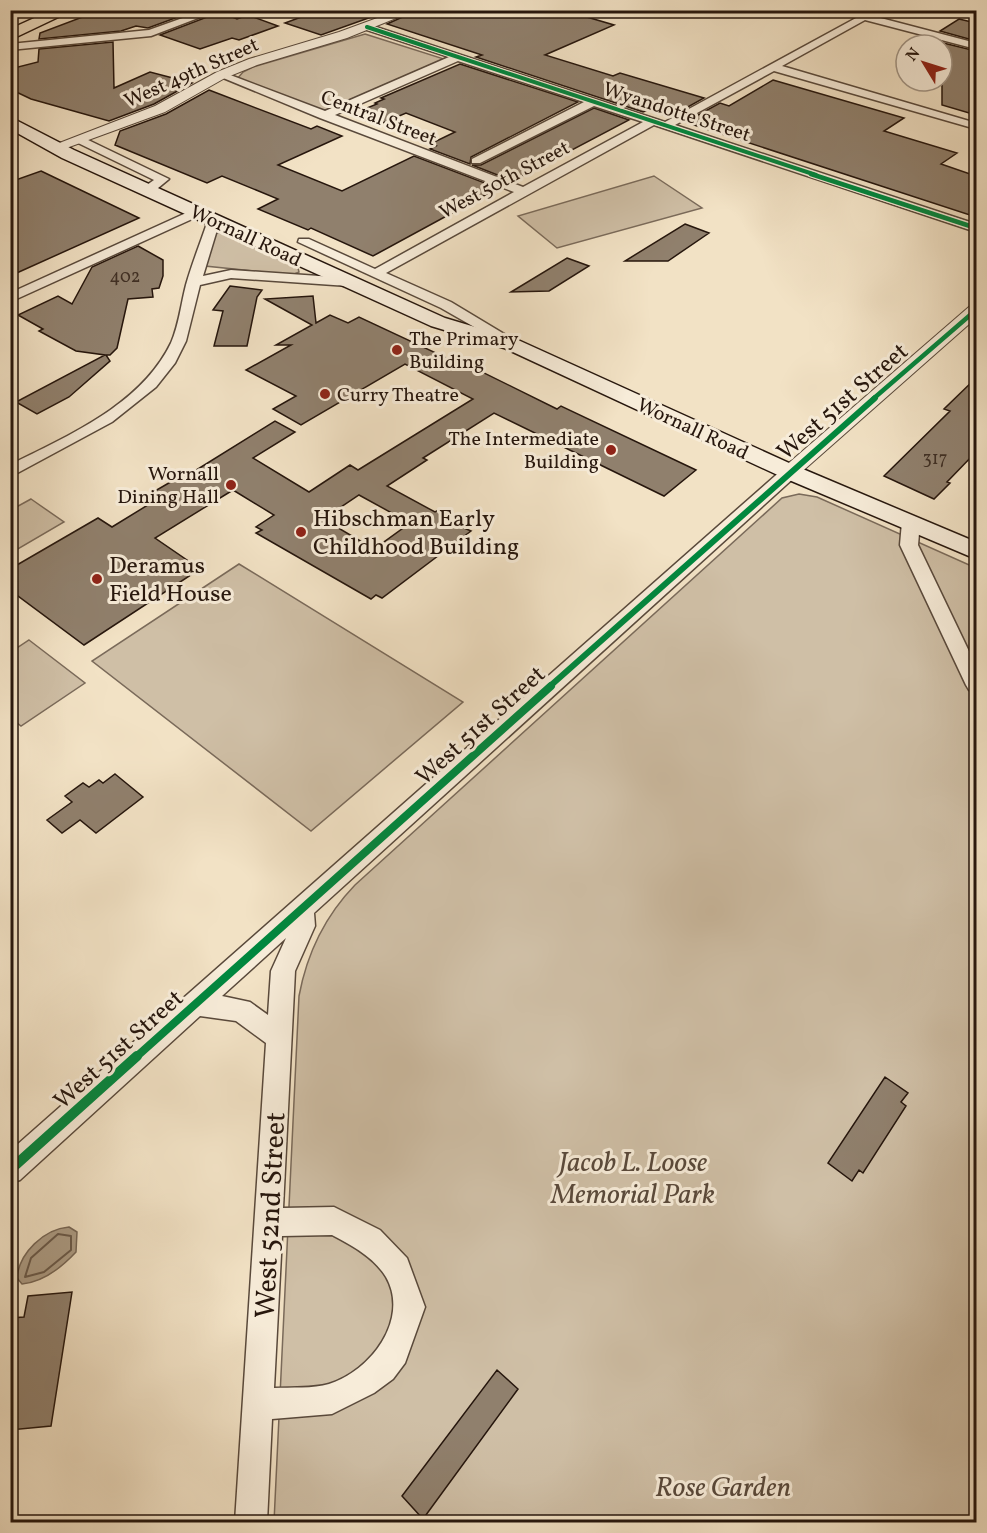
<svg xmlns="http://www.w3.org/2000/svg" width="987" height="1533" viewBox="0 0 987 1533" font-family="Vollkorn,serif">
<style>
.green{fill:#cfbfa6;stroke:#7a6a5a;stroke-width:1.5}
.water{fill:#ad9d86;stroke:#776756;stroke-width:1.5}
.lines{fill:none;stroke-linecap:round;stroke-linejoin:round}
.shore{stroke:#6a5a4a;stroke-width:2}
.building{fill:#90806d;stroke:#26160d;stroke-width:1.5;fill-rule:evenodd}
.minor-casing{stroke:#59493b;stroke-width:3}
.tertiary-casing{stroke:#59493b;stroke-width:2}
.secondary-casing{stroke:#26160d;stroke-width:3}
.trunk-casing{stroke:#26160d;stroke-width:3}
.minor{fill:#f7ecd9;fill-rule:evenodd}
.tertiary{fill:#f7ecd9;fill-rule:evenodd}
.secondary{fill:#f7ecd9;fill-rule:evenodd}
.trunk{fill:#f2e2c5;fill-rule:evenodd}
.cycleway-far4-casing{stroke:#f7ecd9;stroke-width:6}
.cycleway-far3-casing{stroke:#f7ecd9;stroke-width:7}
.cycleway-far2-casing{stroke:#f7ecd9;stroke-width:9}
.cycleway-far1-casing{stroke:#f7ecd9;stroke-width:12}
.cycleway-casing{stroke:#f7ecd9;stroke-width:14}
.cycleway-far4{stroke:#00873e;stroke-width:4}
.cycleway-far3{stroke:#00873e;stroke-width:4.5}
.cycleway-far2{stroke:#00873e;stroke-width:6}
.cycleway-far1{stroke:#00873e;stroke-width:8}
.cycleway{stroke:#00873e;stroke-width:10}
.poi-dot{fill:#8f2418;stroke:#f7ecd9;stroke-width:2}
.labels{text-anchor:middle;stroke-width:6;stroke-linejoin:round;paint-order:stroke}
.far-number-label{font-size:18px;fill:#403025}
.far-street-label{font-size:20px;fill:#26160d;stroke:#f7ecd9}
.far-poi-label{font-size:20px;fill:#26160d;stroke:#f7ecd9;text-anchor:start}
.street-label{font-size:24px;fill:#26160d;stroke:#f7ecd9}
.poi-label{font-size:24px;fill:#26160d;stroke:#f7ecd9;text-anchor:start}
.near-park-label{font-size:28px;font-style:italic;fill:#59493b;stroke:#f7ecd9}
.near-street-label{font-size:28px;fill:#26160d;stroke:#f7ecd9}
</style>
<rect width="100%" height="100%" fill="#f2e2c5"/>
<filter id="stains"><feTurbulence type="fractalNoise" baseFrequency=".00333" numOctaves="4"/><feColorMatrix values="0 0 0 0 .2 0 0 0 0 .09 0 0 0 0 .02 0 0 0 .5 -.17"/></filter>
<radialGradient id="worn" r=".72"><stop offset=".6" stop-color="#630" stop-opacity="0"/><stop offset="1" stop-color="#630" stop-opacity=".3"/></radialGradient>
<path class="green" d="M365,34L444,59L325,111L237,79L243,72L253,67Z
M654,176L702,208L557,248L518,216Z
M217,233H223L298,268L299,272L292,275L205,266L213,236Z
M799,494L817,497L976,568V1522H274L299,996C307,953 325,916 355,885L782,498Z
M31,499L64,522L11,553V510Z
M239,564L463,702L311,831L92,661Z
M29,640L85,683L21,726L11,718V652Z"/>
<path class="water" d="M69,1227L77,1232L76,1252C62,1267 44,1282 22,1284L17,1278C19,1253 44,1229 69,1227Z"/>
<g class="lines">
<path class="shore" d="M58,1234L71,1236V1250L44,1272L25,1277L31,1258Z"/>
</g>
<path class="building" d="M101,10H197L148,28L136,26L121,31L39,39L40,33Z
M320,10H391L321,35L285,23Z
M418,10H563L614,25L545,55L613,76L620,73L704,98L670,117L648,110L643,112L476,57L482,55L387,24Z
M220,12L237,19L248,15L278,26L239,40L232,38L200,49L160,35Z
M959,19L976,23V41L940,31Z
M927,39L976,51V115L942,105V45H917Z
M113,42L114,88L150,72L192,83L154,104L109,121L31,99L10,89V69L38,62L39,49Z
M460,64L578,102L471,157L470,164L430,149L436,146L430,144L455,132L406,113L378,125L350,115L377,104L375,103L384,99L381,98Z
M773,80L904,118L884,131L957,153L941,164L976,176V217L685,122L720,103L729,106Z
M209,90L311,129L317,126L342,136L278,165L342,191L414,156L498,188L373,256L311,228L308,230L258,209L278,199L222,176L207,183L115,145L120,131L166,114Z
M594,108L629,120L513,181L472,165H481Z
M41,171L139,218L10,276V182Z
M685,224L709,233L668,261H625Z
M138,246L163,260V276L159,288L152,289L153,297L128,299L117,348L110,355H106L110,361L69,397L37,414L16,402L105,355L76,351L39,331L43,329L18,315L58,296L72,304L92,267Z
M567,258L589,266L549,291L511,292Z
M230,286L262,290L257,297L247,346H214L223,311L213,310Z
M313,296L316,323L330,315L348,323L359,317L457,363L460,361L557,409L561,406L696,470L664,496L494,413L423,458L427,460L387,486L435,512L440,509L468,524L464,528L471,531L382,598L376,595L371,599L256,533L262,530L256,527L274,515L233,490L155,538L200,569L84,645L10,590V569L98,518L112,527L156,500L148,495L174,480L177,482L275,421L295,432L253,458L309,492L350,465L358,470L473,399L405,364L301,425L273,409L296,396L246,370L291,345H276L312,325L265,299ZM359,495L410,523L374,549L323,519Z
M976,378V452L947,482L950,483L934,499L884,476L950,411L944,409Z
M115,774L143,797L96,833L80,820L62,833L47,820L72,802L65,796L83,783L89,787L99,780L103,783Z
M885,1077L908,1093L901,1102L906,1106L863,1173L859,1170L852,1181L828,1163Z
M72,1292L51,1426L10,1430V1318L24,1317L28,1296Z
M497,1370L518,1389L423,1519L402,1496Z"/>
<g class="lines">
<g class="minor-casing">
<path id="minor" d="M205,10H219L151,36L10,50V44L149,30Z
M833,10L863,14L869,10H881L873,16L976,43V49L865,20L782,66L976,123V129L774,71L675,125L976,224V232L654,125L386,273L451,302L516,341L518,344L511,348L441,308L298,242L299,239H309L375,269L514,192L320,118L216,75L225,73L325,111L449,57L364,29L362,27L367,24L665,122L856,18ZM458,61L584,102L472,159V163H480L594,106L643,122L523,187L335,115Z
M76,138H84L169,179L152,193H144V187L154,180L76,142Z
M197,208L203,212L201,215L10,302V293Z
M214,216L220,220L203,276L231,270L348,278L355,282L348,286L231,278L200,285L186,341L175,363L156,387L112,422L10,477V465C69,435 141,405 171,343C179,325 181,304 186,285C192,263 201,242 208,220Z
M790,467L798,472L796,476L314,913L315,926L295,971L283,1208L334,1207L380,1230L407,1258L425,1307L405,1363L393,1379L374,1393L332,1414L272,1419L267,1522H235L266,1043L236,1021L200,1016L20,1180L10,1183V1151L784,468ZM286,938L271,971L268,1015L250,1002L222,996ZM332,1235C351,1245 374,1257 386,1277C410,1319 371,1371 329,1384C313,1389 291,1387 274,1388L282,1236Z
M911,516L920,522L918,545L976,666V692L969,690L966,685L900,545L902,522Z"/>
</g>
<g class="tertiary-casing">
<path id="tertiary" d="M399,10H416L347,38L257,65L225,78L165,112L61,150L56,151L49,147L155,106L217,72L249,59L339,32Z
M976,305V318L797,476H783L780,472L783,468L970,306Z"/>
</g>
<g class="secondary-casing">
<path id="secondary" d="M10,117L74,150L445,318L518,340L798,467L976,542V559L782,477L504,348L431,326L62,158L10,129Z"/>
</g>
<g class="trunk-casing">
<path id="trunk" d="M52,10H73L10,40V29Z"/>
</g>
<use href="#minor" class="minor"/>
<use href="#tertiary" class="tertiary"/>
<use href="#secondary" class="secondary"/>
<use href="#trunk" class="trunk"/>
<g class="cycleway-far4-casing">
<path id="cycleway-far4" d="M367,27L816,175"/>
</g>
<g class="cycleway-far3-casing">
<path id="cycleway-far3" d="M811,174L976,228
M873,399L976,310"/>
</g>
<g class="cycleway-far2-casing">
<path id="cycleway-far2" d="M549,687L875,398"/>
</g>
<g class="cycleway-far1-casing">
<path id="cycleway-far1" d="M135,1058L551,686"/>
</g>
<g class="cycleway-casing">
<path id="cycleway" d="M10,1170L137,1056"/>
</g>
<use href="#cycleway-far4" class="cycleway-far4"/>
<use href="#cycleway-far3" class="cycleway-far3"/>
<use href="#cycleway-far2" class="cycleway-far2"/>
<use href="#cycleway-far1" class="cycleway-far1"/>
<use href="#cycleway" class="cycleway"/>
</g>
<g class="poi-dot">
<circle cx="397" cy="350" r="6"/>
<circle cx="325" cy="394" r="6"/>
<circle cx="611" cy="450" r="6"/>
<circle cx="231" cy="485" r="6"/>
<circle cx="301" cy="532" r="6"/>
<circle cx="97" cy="579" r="6"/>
</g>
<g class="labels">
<g class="far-number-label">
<text x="125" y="282">402</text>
<text x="935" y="464">317</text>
</g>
<g class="far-street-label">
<text transform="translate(191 72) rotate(-24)" y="7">West 49th Street</text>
<text transform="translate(677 111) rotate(18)" y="7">Wyandotte Street</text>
<text transform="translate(379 117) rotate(21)" y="7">Central Street</text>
<text transform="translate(504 179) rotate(-28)" y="7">West 50th Street</text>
<text transform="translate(246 235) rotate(25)" y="7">Wornall Road</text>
<text transform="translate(693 428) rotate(25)" y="7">Wornall Road</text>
</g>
<g class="far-poi-label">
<text x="409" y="345">The Primary<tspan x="409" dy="23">Building</tspan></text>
<text x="337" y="401">Curry Theatre</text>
<text x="599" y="445" text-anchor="end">The Intermediate<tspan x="599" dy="23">Building</tspan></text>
<text x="219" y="480" text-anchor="end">Wornall<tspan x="219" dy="23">Dining Hall</tspan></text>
</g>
<g class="street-label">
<text transform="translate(842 401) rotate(-41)" y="8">West 51st Street</text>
<text transform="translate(480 725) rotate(-42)" y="8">West 51st Street</text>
<text transform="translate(118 1049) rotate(-42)" y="8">West 51st Street</text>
</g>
<g class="poi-label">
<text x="313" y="526">Hibschman Early<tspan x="313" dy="28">Childhood Building</tspan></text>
<text x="109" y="573">Deramus<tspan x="109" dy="28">Field House</tspan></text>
</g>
<g class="near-park-label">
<text x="633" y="1171">Jacob L. Loose<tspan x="633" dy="32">Memorial Park</tspan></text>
<text x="723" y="1496">Rose Garden</text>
</g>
<g class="near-street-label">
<text transform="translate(269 1215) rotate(-87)" y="10">West 52nd Street</text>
</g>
</g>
<rect width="987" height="1533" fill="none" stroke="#f2e2c5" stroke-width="36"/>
<rect x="12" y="12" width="963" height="1509" fill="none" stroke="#26160d" stroke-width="3"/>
<rect x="18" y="18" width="951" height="1497" fill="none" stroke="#26160d" stroke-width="1.5"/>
<g transform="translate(924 63) rotate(308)"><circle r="28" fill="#f7ecd9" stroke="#a39687" stroke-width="1.5"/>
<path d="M0-4.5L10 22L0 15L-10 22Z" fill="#8f2418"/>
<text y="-9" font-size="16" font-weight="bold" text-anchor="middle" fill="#26160d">N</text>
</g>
<rect width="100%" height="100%" filter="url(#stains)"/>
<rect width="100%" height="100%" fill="url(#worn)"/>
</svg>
